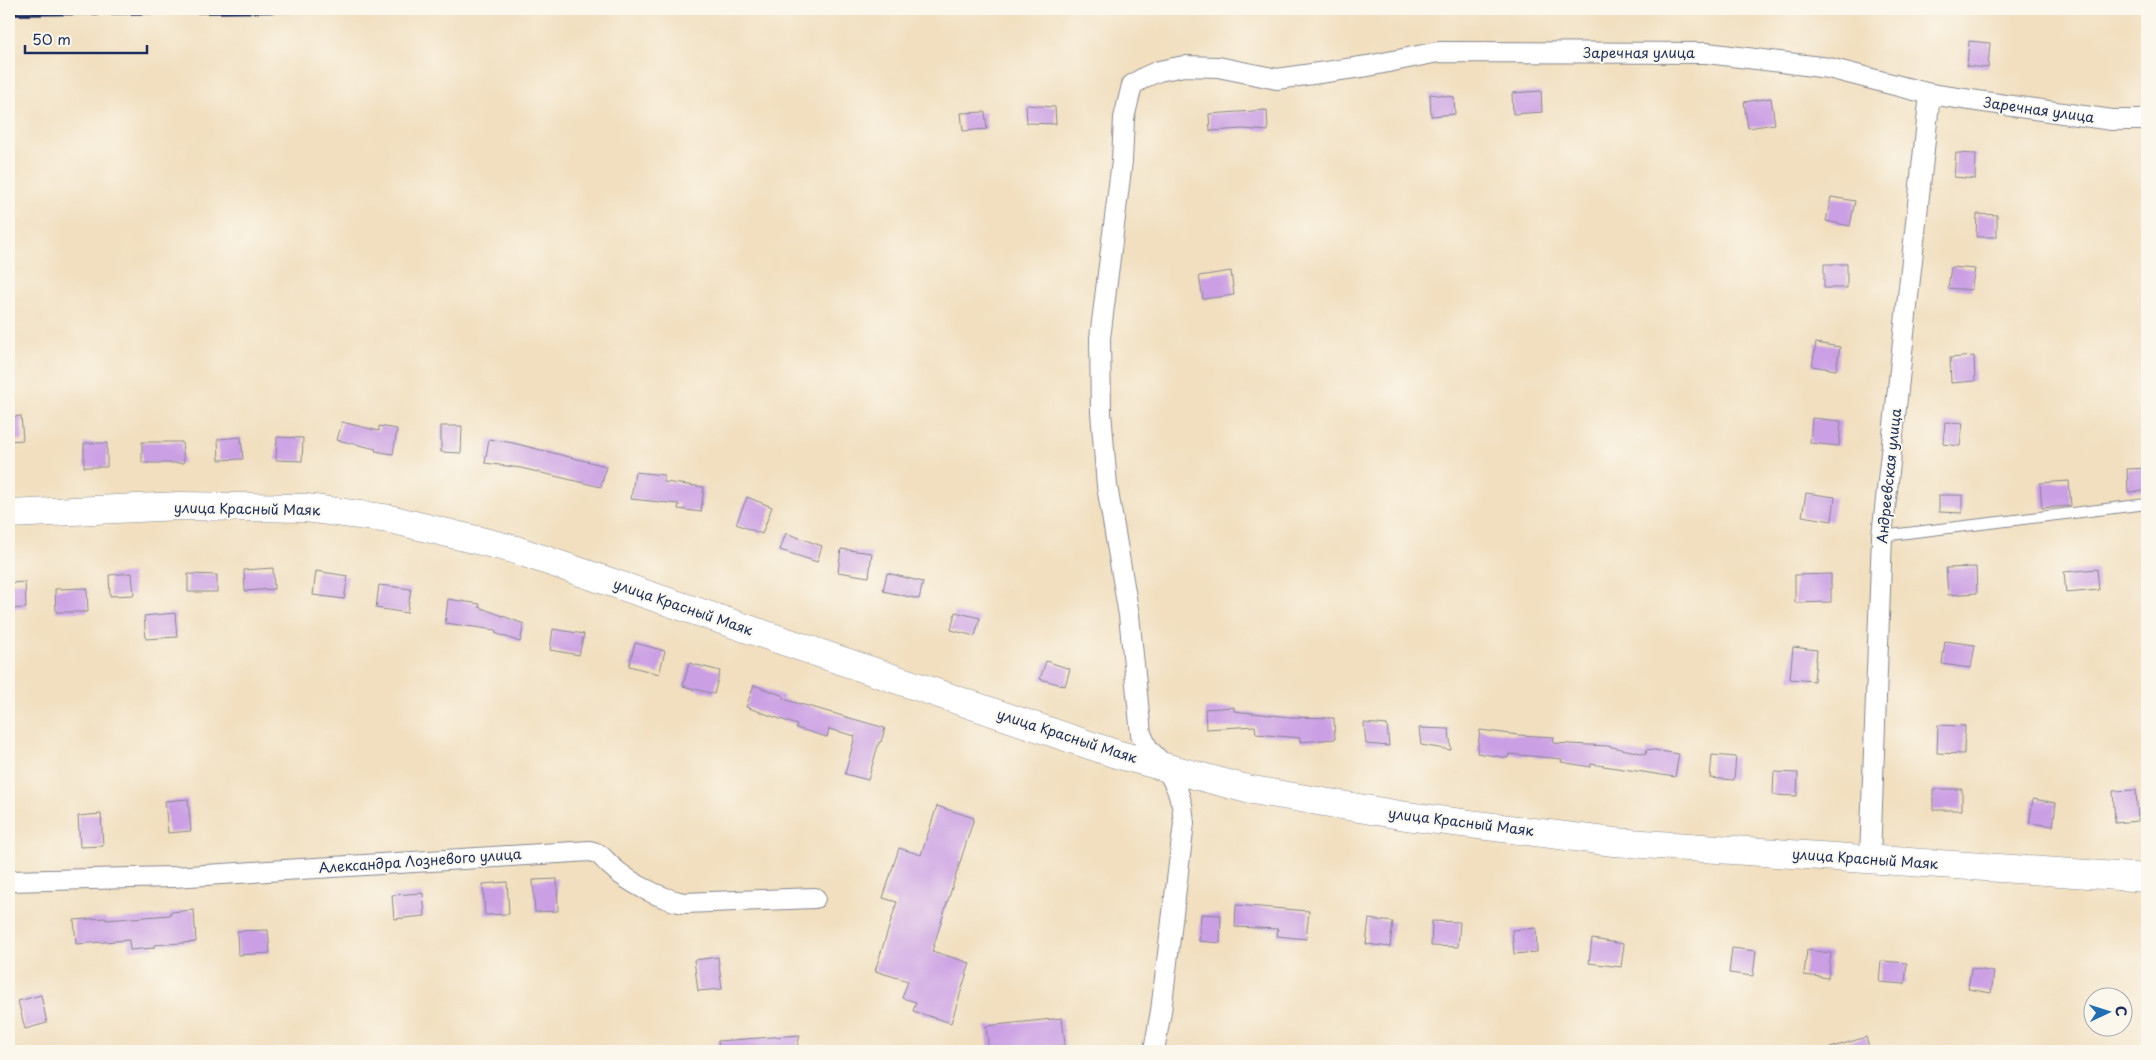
<svg xmlns="http://www.w3.org/2000/svg" width="2156" height="1060" viewBox="0 0 2156 1060" font-family="'Playpen Sans',sans-serif">
<style>
.building{fill:#ca9fe4}
.lines{fill:none;stroke-linecap:round;stroke-linejoin:round}
.lane-casing{stroke:#86878e;stroke-width:12}
.street-casing{stroke:#86878e;stroke-width:22}
.secondary-casing{stroke:#86878e;stroke-width:29}
.lane{stroke:#fff;stroke-width:10}
.street{stroke:#fff;stroke-width:20}
.secondary{stroke:#fff;stroke-width:28}
.rail{stroke:#1b2f5e;stroke-width:4}
.labels{text-anchor:middle;stroke-width:4;stroke-linejoin:round;paint-order:stroke}
.street-label{font-size:14px;fill:#1b2f5e;stroke:#fbf7ec}
</style>
<rect width="100%" height="100%" fill="#fbf7ec"/>
<filter id="ink" filterUnits="userSpaceOnUse"><feTurbulence type="fractalNoise" baseFrequency=".02" numOctaves="2"/><feDisplacementMap in="SourceGraphic" scale="10" xChannelSelector="R" yChannelSelector="G"/><feConvolveMatrix kernelMatrix="1 2 1 2 8 2 1 2 1" color-interpolation-filters="sRGB"/></filter>
<filter id="wash" filterUnits="userSpaceOnUse"><feTurbulence type="fractalNoise" baseFrequency=".0096" numOctaves="4" result="noise"/><feDisplacementMap in="SourceGraphic" scale="20" xChannelSelector="R" yChannelSelector="G"/><feGaussianBlur stdDeviation="1.12" result="paint"/><feColorMatrix in="noise" values="0 0 0 0 0 0 0 0 0 0 0 0 0 0 0 0 0 1.4 0 .05"/><feComposite in="paint" operator="in"/></filter>
<g filter="url(#wash)">
<rect width="100%" height="100%" fill="#f1dfbf"/>
<g id="blocks">
<path class="building" d="M1969,41L1990,43L1988,68L1967,66Z
M1541,91L1542,112L1513,114L1512,93Z
M1430,94L1454,97L1455,114L1431,116Z
M1771,98L1775,124L1748,128L1744,102Z
M1026,105L1055,107L1056,124L1027,123Z
M1267,110L1268,131L1244,129L1210,131L1209,114Z
M985,112L987,129L963,131L961,113Z
M1956,153L1976,154L1975,179L1954,177Z
M1831,197L1855,201L1850,226L1826,221Z
M1977,214L1997,215V237H1976Z
M1824,264H1847V288H1824Z
M1951,267L1975,269L1971,290L1948,288Z
M1231,271L1234,295L1203,299L1199,276Z
M1816,343L1840,347L1836,370L1812,366Z
M1974,356L1975,381L1951,383L1950,358Z
M21,416L23,440L9,441V417Z
M1812,418L1841,421L1839,446L1810,443Z
M342,422L379,431V426L397,429L393,454L375,451L376,449L337,440Z
M1945,422L1963,423L1960,446L1943,444Z
M441,426H462L461,453L441,452Z
M241,437L243,459L219,460L218,439Z
M277,437L303,438L302,461L276,460Z
M489,439L513,443L606,466L601,487L521,468L485,463Z
M142,442H182L184,463H142Z
M84,443H107V467H84Z
M2147,468V491L2128,492L2127,469Z
M635,472L664,475V482L704,487L701,512L678,509L679,504L631,499Z
M2069,481L2071,506L2042,508L2040,483Z
M1806,493L1835,497L1832,521L1802,516Z
M1939,495H1962V513L1939,512Z
M747,497L772,507L762,534L736,524Z
M786,533L822,546L817,562L780,550Z
M841,549L872,553L869,577L838,572Z
M1976,567L1977,593L1948,595L1946,568Z
M273,568L274,589L245,591L244,570Z
M2097,569L2099,590L2066,593L2064,572Z
M316,571L348,576L344,599L313,595Z
M132,573L134,595L110,596L109,575Z
M887,573L923,582L919,599L883,591Z
M188,574L217,575V592H188Z
M1831,574V602L1795,603V575Z
M25,582L26,608L9,609V583Z
M379,585L411,589L407,613L376,608Z
M87,588L88,612H56L55,589Z
M448,599L480,604L479,607L524,624L520,642L495,633L496,630L445,623Z
M955,612L980,618L975,636L951,630Z
M175,613L177,637L146,639L144,616Z
M553,629L584,634L579,655L550,650Z
M1945,641L1975,645L1971,668L1942,664Z
M635,643L665,651L659,674L629,666Z
M1793,647L1817,650L1814,681L1790,679Z
M1046,661L1070,669L1065,686L1040,679Z
M689,663L720,671L714,694L683,686Z
M754,685L784,696L783,699L885,728L881,742H879L868,780L845,774L855,736L829,729L827,737L796,728L797,725L746,707Z
M1234,707V711L1289,717L1334,718L1335,739L1300,742V738L1256,734L1255,726L1206,729L1205,709Z
M1364,723L1387,725L1389,746L1366,744Z
M1938,725L1965,726L1964,754L1937,753Z
M1419,728L1449,729L1451,750L1421,745Z
M1480,730L1518,735L1554,737L1553,743L1607,746L1646,754L1647,749L1679,754L1675,777L1591,764V767L1561,762L1562,759L1509,754L1508,758L1477,753Z
M1712,755L1736,757L1734,780L1710,778Z
M1774,772L1798,773L1797,796L1773,795Z
M1933,789H1962V810H1933Z
M2136,790L2138,821L2115,823L2113,791Z
M188,799L191,831L168,833L165,801Z
M2033,799L2056,803L2053,826L2029,823Z
M937,806L974,818L932,951L970,963L951,1023L913,1011L916,1002L902,998L908,981L875,971L897,902L883,898L899,848L921,855Z
M101,814L103,846L80,847L78,816Z
M557,879L558,911L535,912L533,880Z
M507,882L509,914L485,915L483,884Z
M423,893L425,916L394,919L392,895Z
M1236,905L1309,911L1306,939L1277,936L1278,929L1235,927Z
M194,910L196,942L154,945V948L130,950L129,940L76,944L74,920L106,918V920L170,915V912Z
M1201,914L1221,915L1220,943L1199,941Z
M1369,919L1393,922L1390,947L1366,944Z
M1432,921L1460,922L1458,947L1431,946Z
M1536,928L1537,952L1514,954L1512,930Z
M268,930L270,953L238,955L237,931Z
M1592,939L1624,944L1621,967L1589,963Z
M1732,948L1756,951L1753,976L1729,973Z
M1807,950L1831,953L1828,978L1804,975Z
M718,957L722,989L698,991L694,960Z
M1881,961L1907,963L1905,984L1879,982Z
M1971,968L1994,972L1991,993L1968,989Z
M41,995L47,1023L25,1029L18,1001Z
M1062,1018L1065,1045L1010,1051H989L986,1026Z
M800,1035L796,1051H719L718,1041Z
M1866,1037L1870,1051H1830V1048Z"/>
</g>
</g>
<g filter="url(#ink)">
<use href="#blocks" fill-opacity="0" stroke="#86878e" stroke-width="1"/>
<g class="lines">
<g class="lane-casing">
<path id="lane" d="M1882,536L2147,504"/>
</g>
<g class="street-casing">
<path id="street" d="M1870,859L1882,536L1930,94
M9,881L173,877L590,851C601,853 603,859 611,866C628,882 660,899 684,903L815,898
M1154,1051L1161,1011L1184,823L1182,805L1177,789L1166,767L1148,749L1141,734L1129,615L1107,486L1101,412L1100,338L1122,161L1124,118L1132,85L1145,77L1159,71L1184,66L1218,67L1277,79L1368,66L1438,52L1707,53L1829,68L1930,94L1984,102L2112,120H2147"/>
</g>
<g class="secondary-casing">
<path id="secondary" d="M9,514L180,506L306,508L390,519L513,549L1116,754L1247,789L1406,816L1614,842L2147,878"/>
</g>
<use href="#lane" class="lane"/>
<use href="#street" class="street"/>
<use href="#secondary" class="secondary"/>
<path class="rail" d="M9,14L485,9"/>
</g>
</g>
<g class="labels">
<g class="street-label">
<text x="1639" y="58">Заречная улица</text>
<text transform="translate(2039 110) rotate(8)" y="5">Заречная улица</text>
<text transform="translate(1889 476) rotate(-84)" y="5">Андреевская улица</text>
<text transform="translate(247 509) rotate(1)" y="5">улица Красный Маяк</text>
<text transform="translate(683 607) rotate(19)" y="5">улица Красный Маяк</text>
<text transform="translate(1067 736) rotate(18)" y="5">улица Красный Маяк</text>
<text transform="translate(1461 822) rotate(7)" y="5">улица Красный Маяк</text>
<text transform="translate(1865 859) rotate(4)" y="5">улица Красный Маяк</text>
<text transform="translate(420 861) rotate(-4)" y="5">Александра Лозневого улица</text>
</g>
</g>
<rect width="2156" height="1060" fill="none" stroke="#fbf7ec" stroke-width="30"/>
<g transform="translate(2108 1012) rotate(86)"><circle r="24" fill="#fbf7ec" stroke="#a1a7b3"/>
<path d="M0-4L9 19L0 12L-9 19Z" fill="#1f6fb2"/>
<text y="-8" font-size="14" font-weight="bold" text-anchor="middle" fill="#1b2f5e">С</text>
</g>
<path d="M25 45v8h122v-8" fill="none" stroke="#1b2f5e" stroke-width="2.5"/>
<text x="32" y="45" font-size="15" fill="#1b2f5e" stroke="#fbf7ec" stroke-width="4" paint-order="stroke">50 m</text>
</svg>
